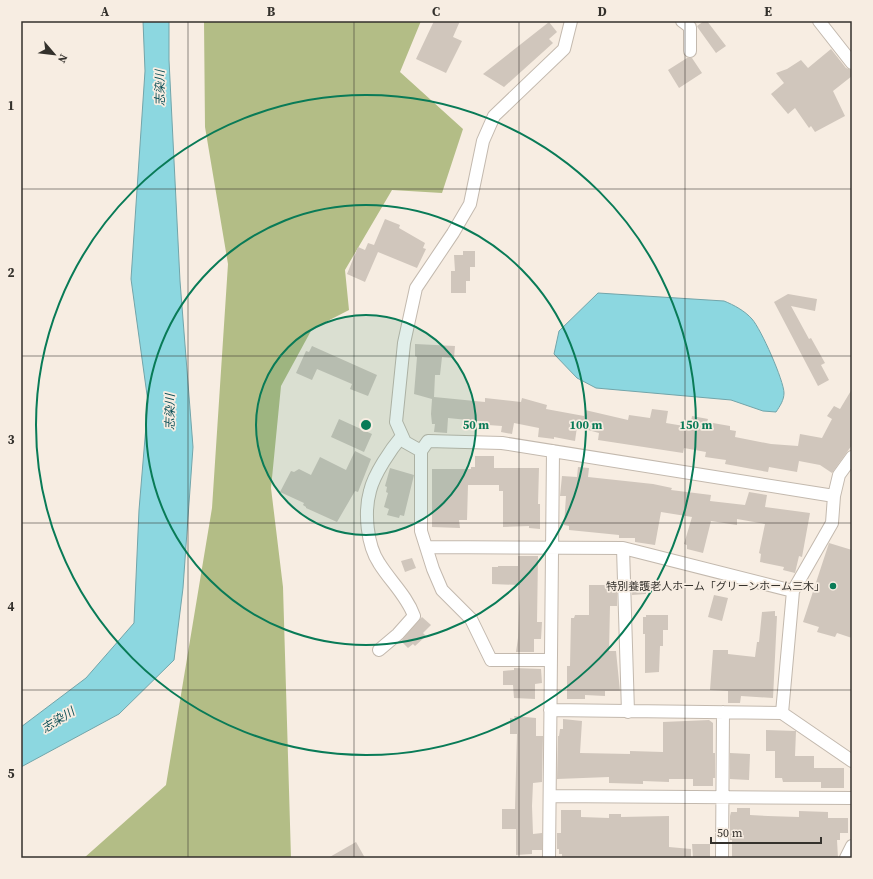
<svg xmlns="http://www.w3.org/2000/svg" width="873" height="879" viewBox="0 0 873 879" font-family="'Source Serif 4','Noto Sans JP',serif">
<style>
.forest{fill:#b3bd86}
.water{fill:#8cd7e0;stroke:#72a5aa}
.building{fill:#d0c6bc}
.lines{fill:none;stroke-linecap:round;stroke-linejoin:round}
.street-casing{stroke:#c3b9ae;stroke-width:14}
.street{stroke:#fff;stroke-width:12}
.grid{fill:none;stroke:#34312c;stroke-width:1;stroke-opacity:0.55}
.ring{fill:none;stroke:#097b57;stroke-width:2}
.poi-dot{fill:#097b57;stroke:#f7ede2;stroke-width:1.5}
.labels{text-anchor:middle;stroke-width:3.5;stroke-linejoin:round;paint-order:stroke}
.poi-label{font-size:11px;fill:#34312c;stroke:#f7ede2;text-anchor:end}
.water-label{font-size:12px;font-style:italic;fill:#0d5057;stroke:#f7ede2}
.centre{fill:#097b57;stroke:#f7ede2;stroke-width:2}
.ring-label{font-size:12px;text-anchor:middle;font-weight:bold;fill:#097b57;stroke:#f7ede2;stroke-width:3.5;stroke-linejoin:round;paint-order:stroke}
.neatline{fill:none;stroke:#34312c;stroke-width:1.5}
.grid-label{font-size:13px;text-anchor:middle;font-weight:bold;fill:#34312c}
</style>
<rect width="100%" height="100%" fill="#f7ede2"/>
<path class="forest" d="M204,21H421L400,72L463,129L442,193L392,190L345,270L349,310L312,329L281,386L271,488L283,587L291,858H84L166,785L212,508L228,264L205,127Z"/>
<path class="water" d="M143,21H169V60L180,281L193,447L183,588L174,660L119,714L21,767V727L86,678L134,623L139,510L148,402L131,279L145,71Z
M598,293L724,301C734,305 745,311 752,319C761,329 784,381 784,393C784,400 780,406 776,412L763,411L731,400L596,388L577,378L554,354L559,331Z"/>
<path class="building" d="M434,21H460L453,37L462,41L446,73L416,59Z
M704,21H707L726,46L716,53L698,28L697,26Z
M549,22L557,32L549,39L553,43L504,87L483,74Z
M831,49L846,68L852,70V76L833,91L845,116L815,132L811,126L809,128L795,108L788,114L771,94L784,83L776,73L787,69L801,60L808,68Z
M687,58H692L702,73L679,88L668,70Z
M385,219L400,225L399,228L425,243L423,248L426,249L417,268L378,252L365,282L347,274L358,247L365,250L368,243L374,245Z
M463,251H475V267H470V281H466V293H451V271H455L454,255H463Z
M788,294L817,299L815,311L791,306L809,339L811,338L825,363L821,365L829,380L818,386L774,302Z
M415,344L455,346L454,358L442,357L440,375H435L434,397L485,402V398L521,402L522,398L547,405L546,409L584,416L585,410L628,420L629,415L650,418L652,409L668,411L666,423L690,427L692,416L708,419L707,422L730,426V430L736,431L735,437L771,444L798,446L800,434L822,438L832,419L827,416L834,406L840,409L852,389V445L832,473L820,465L799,461L797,472L769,467L768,472L725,464L726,460L705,457L706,452L684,448L683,453L598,440L599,433L577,427L575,441L554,437V439L538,437L539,428L514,423L512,434L501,432L502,426L488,425V422L448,418L447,433L434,432L435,424H432L431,414L432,399L414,394L417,357L415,356Z
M312,346L377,375L368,396L350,389L352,384L317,369L312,380L296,373L306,351L309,352Z
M339,419L372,434L364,452L331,437Z
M355,451L371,459L358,492L355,491L337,522L306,508V507L303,505L304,503L280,492L291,471L294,472L299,469L311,475L320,457L346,470Z
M475,456H494V468H539L538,504H540V529L529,528V526L503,527V491H499V485H468L467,520H459L460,528L432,527V469H471V467H475Z
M578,467L589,468L588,477L653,484L672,488L671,490L711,495L710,501L745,505L749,492L767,495L765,507L810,513L802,557L799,556L795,573L783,570L784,567L760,562L761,554L759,553L765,524L737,519V525L711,521L703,553L687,549V545L684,544L692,517L661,512L655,545L635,542V538H619V535L569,530V526L564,525L566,496H560L562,476L577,477Z
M390,468L414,475L404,516L400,515L399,518L387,515L389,509L384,507L388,493L386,492L387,487L385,486Z
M829,543L852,550V638L837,633L835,637L817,632L819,627L803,622Z
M518,556H538L537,622H542L541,639H534V652H516L518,638L520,585L492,584V567H498V566H518Z
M412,558L416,568L405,572L401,561Z
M633,582H646V594L632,595Z
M589,585H617V606H610L609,651H616L620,691H605V696L585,695V699H567V666H570L571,618H574L575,615H589Z
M714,595L728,598L722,621L708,617Z
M775,611V616H777L773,698L741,696L740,703H728V691L710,690L713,650H728V654L755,657L757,642H759L762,612Z
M646,615H668V630H663V646H660L659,672L645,673V634H643V617H646Z
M422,617L431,625L423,633L426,636L415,646L413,644L408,648L401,641Z
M514,668L541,669L542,683L535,684V699L514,698L513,685H503V671L514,670Z
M514,716L536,718V736H543L542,782L533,783L532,806L533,834L542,833V850H532V854L516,855V829H502V809H515L517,734H510V718L515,719Z
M563,719L582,721L580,753L630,754V751L663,752V722L709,720L713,723V753H715V778H713V786H693V779H669V782L643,781V784L609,783V777L557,779L558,736H559L560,729H563Z
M766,730L796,731L795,756H814V768H844V788H821V782H783L782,778H775V751H766Z
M730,753L750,754L749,780L730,779Z
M737,808H750V815L768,816L799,817V811L828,812V818H848V833H840V840H837L838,858H732V840H730V816L731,812H737Z
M561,810H581V817L609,818V814H621V817L669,816V847L691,849V858H562V854H559V849H557V833H561Z
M356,842L365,858H328Z
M692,844H710V858H693Z"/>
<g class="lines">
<g class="street-casing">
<path id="street" d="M682,21L690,27V51
M819,21L852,63
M421,451L405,442L396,422L404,343L416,288L453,233L470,204L483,141L494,116L564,49L571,21
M834,496L839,475L852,457
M426,547L623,548L793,591
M623,548L628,712
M379,650L398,634L414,616C407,596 390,581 379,563C367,545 364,512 370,491C374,474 391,449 402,436
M550,660H491L471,619L442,590L433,569L421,531V451L428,441L502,443L834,496L832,523L793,591L782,713L852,761
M550,710L782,713
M550,796L852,798
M549,858L553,451
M722,858L723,712
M846,858L852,846"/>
</g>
<use href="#street" class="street"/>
</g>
<path class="grid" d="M188,21V858M354,21V858M519,21V858M685,21V858M21,189H852M21,356H852M21,523H852M21,690H852"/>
<circle cx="366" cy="425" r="110" fill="#097b57" fill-opacity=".12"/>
<g class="ring">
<circle cx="366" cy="425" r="110"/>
<circle cx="366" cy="425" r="220"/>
<circle cx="366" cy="425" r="330"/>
</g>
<circle class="poi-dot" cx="833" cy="586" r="4"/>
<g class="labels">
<g class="poi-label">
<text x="825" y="590">特別養護老人ホーム「グリーンホーム三木」</text>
</g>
<g class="water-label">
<text transform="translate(160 88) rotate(-90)" y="4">志染川</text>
<text transform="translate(170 412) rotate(-89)" y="4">志染川</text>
<text transform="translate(58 720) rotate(-32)" y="4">志染川</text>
</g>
</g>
<circle cx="366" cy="425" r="6" class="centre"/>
<g class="ring-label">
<text x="476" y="429">50 m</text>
<text x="586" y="429">100 m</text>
<text x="696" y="429">150 m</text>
</g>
<rect width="873" height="879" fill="none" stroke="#f7ede2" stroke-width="44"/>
<g transform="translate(54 54) rotate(118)" stroke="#f7ede2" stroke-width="3" paint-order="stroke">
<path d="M0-3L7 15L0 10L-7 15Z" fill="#34312c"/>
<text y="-6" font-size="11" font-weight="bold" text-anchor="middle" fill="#34312c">N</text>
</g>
<path d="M711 837v6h110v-6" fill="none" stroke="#34312c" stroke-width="2"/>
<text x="717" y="837" font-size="12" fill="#34312c" stroke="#f7ede2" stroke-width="3" paint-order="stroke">50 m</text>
<rect x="22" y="22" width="829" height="835" class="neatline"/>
<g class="grid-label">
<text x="105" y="16">A</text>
<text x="271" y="16">B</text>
<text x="436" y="16">C</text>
<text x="602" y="16">D</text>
<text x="768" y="16">E</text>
<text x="11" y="110">1</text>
<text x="11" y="277">2</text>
<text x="11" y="444">3</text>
<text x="11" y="611">4</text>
<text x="11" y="778">5</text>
</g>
</svg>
